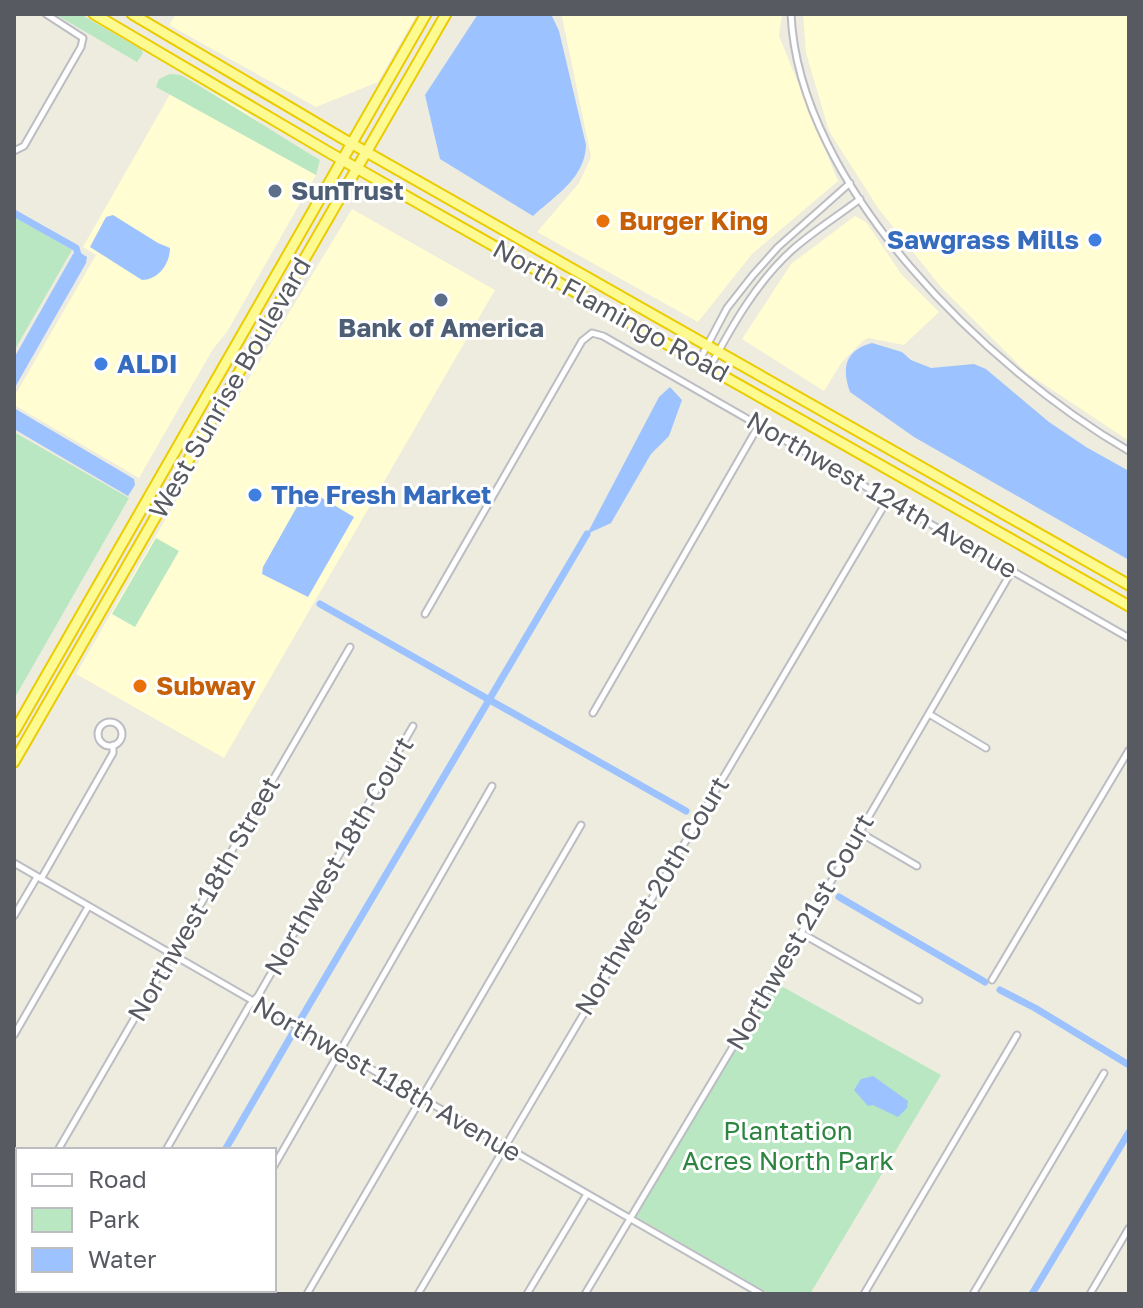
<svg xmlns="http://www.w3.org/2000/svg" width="1143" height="1308" viewBox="0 0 1143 1308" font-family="'Golos Text',sans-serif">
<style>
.commercial{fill:#fffdd1}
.green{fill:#b8e7c1}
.water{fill:#9cc2ff}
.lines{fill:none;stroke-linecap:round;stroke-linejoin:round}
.canal{stroke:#9cc2ff;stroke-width:7}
.minor-casing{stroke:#bcbdc4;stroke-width:9}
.trunk-casing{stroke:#ebcc00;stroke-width:13}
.minor{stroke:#fff;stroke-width:5}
.trunk{stroke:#fefa92;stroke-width:9}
.service-dot{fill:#5c6f8a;stroke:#fff;stroke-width:3}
.food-dot{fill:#e8710a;stroke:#fff;stroke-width:3}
.shop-dot{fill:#3f7fe0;stroke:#fff;stroke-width:3}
.labels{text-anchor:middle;stroke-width:6;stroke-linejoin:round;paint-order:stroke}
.service-label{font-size:26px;font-weight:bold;fill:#4e5e75;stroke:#fff;text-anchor:start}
.food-label{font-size:26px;font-weight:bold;fill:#c56008;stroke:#fff;text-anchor:start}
.shop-label{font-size:26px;font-weight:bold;fill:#366cbe;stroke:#fff;text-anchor:start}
.street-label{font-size:26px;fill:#585a61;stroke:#fff}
.park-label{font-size:26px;fill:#2d8440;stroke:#fff}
</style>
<rect width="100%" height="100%" fill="#edecde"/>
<path class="commercial" d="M176,14H417L378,82L316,107L169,25Z
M559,14H782L779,36L838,181L752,254L698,322L537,232L579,183L591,157L562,17Z
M803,14H1129V441L1027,373L941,287L878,208L829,131L806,53Z
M181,75L246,112L269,130L320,160L316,175L227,332L213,349L139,478L14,405V397L96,255L83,247Z
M352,209L495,290L224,758L76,674L200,459Z
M855,216L866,222L902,275L939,312L904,345L868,338L863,341L842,362L824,391L742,339L791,264Z"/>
<path class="green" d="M55,14H80L141,49L143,53L137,62Z
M170,74L181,75C228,102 273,132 320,160L316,175L156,87L159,79Z
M14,216L72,250L14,351Z
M14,432L129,498L14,699Z
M156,538L179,551L135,627L112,614Z
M774,982L941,1075L810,1294H770L635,1216Z"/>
<path class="water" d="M478,14H551L559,31L586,145C585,178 556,195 533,216L440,159L425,95Z
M113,215L158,243L170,248C170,264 158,280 142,280L90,247L106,217Z
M79,252L87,257L86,263L14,389V358L73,254Z
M872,343L902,352L911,360L931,368L974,364L986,369L1049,422L1086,447L1129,471V560L914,437L850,392C841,367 846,350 872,343Z
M670,387L682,400L669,436L651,454L611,523L587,534L659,397Z
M14,408L134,479L135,485L128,496L14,429Z
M307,489L354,517L308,597L262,574L263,567Z
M873,1076L908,1101L907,1108L898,1117L873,1105L868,1106L854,1090L861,1079Z"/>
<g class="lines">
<path class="canal" d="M14,213L76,248L79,258
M320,604L686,811
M839,897L985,982
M1000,990L1035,1008L1129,1065
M299,1022L587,534
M225,1150L294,1031
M140,1294L143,1290
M1032,1294L1129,1132"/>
<g class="minor-casing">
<path id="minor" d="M791,14C799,187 988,369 1129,451
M14,151L24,146L81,47L83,38L46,14
M699,361L727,308L753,275L778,247L850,183
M710,367C732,326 756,283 791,251C812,232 838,216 860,199
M425,614L582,341L592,333L603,336L1129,638
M593,713L759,425
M929,714L986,748
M98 734a12 12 0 1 1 24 0a12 12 0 1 1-24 0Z
M859,832L917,866
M14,863L761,1294
M41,879L113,753V745
M14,916L37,877
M801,933L919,1000
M992,980L1129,750
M14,1035L88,907
M58,1150L350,647
M166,1150L249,1006L258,996L413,726
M274,1166L492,786
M14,1225L18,1218
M82,1294L84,1290
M199,1294L202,1290
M307,1294L581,825
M418,1294L888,499
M527,1294L587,1194
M585,1294L801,933L1013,569
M864,1294L1017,1035
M973,1294L1104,1073
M1090,1294L1129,1228"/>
</g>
<g class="trunk-casing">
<path id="trunk" d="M94,14L330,153L1129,606
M132,14L340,137L1129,585
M14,732L426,14
M14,762L446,14"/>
</g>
<use href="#minor" class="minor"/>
<use href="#trunk" class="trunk"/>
</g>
<g class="service-dot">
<circle cx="275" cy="191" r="8"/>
<circle cx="441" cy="300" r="8"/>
</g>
<g class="food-dot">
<circle cx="603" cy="221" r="8"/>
<circle cx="140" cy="686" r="8"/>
</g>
<g class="shop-dot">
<circle cx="1095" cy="240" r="8"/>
<circle cx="101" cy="364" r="8"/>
<circle cx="255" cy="495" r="8"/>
</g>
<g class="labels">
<g class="service-label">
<text x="291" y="200">SunTrust</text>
<text x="441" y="337" text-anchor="middle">Bank of America</text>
</g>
<g class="food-label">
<text x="619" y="230">Burger King</text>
<text x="156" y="695">Subway</text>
</g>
<g class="shop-label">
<text x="1079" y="249" text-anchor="end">Sawgrass Mills</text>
<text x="117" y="373">ALDI</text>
<text x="271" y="504">The Fresh Market</text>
</g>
<g class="street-label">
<text transform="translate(611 311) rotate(29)" y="9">North Flamingo Road</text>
<text transform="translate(230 388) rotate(-60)" y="9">West Sunrise Boulevard</text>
<text transform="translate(882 495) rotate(30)" y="9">Northwest 124th Avenue</text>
<text transform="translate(339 856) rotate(-60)" y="9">Northwest 18th Court</text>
<text transform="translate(652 896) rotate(-59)" y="9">Northwest 20th Court</text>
<text transform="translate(204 899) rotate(-60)" y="9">Northwest 18th Street</text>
<text transform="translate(800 932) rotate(-60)" y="9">Northwest 21st Court</text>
<text transform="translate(387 1079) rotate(30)" y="9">Northwest 118th Avenue</text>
</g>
<g class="park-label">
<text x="788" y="1140">Plantation<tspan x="788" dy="30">Acres North Park</tspan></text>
</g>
</g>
<rect width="1143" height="1308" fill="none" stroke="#585a61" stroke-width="32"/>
<rect x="16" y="1148" width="260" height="144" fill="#ffffff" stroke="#bcbdc0" stroke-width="2"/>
<rect x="32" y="1174" width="40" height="12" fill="#ffffff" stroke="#bcbdc0" stroke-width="2"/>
<text x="88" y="1188" font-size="24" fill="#585a61">Road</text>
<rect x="32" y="1208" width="40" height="24" fill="#b8e7c1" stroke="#bcbdc0" stroke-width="2"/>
<text x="88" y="1228" font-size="24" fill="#585a61">Park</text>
<rect x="32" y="1248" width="40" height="24" fill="#9cc2ff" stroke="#bcbdc0" stroke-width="2"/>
<text x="88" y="1268" font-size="24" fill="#585a61">Water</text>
</svg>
